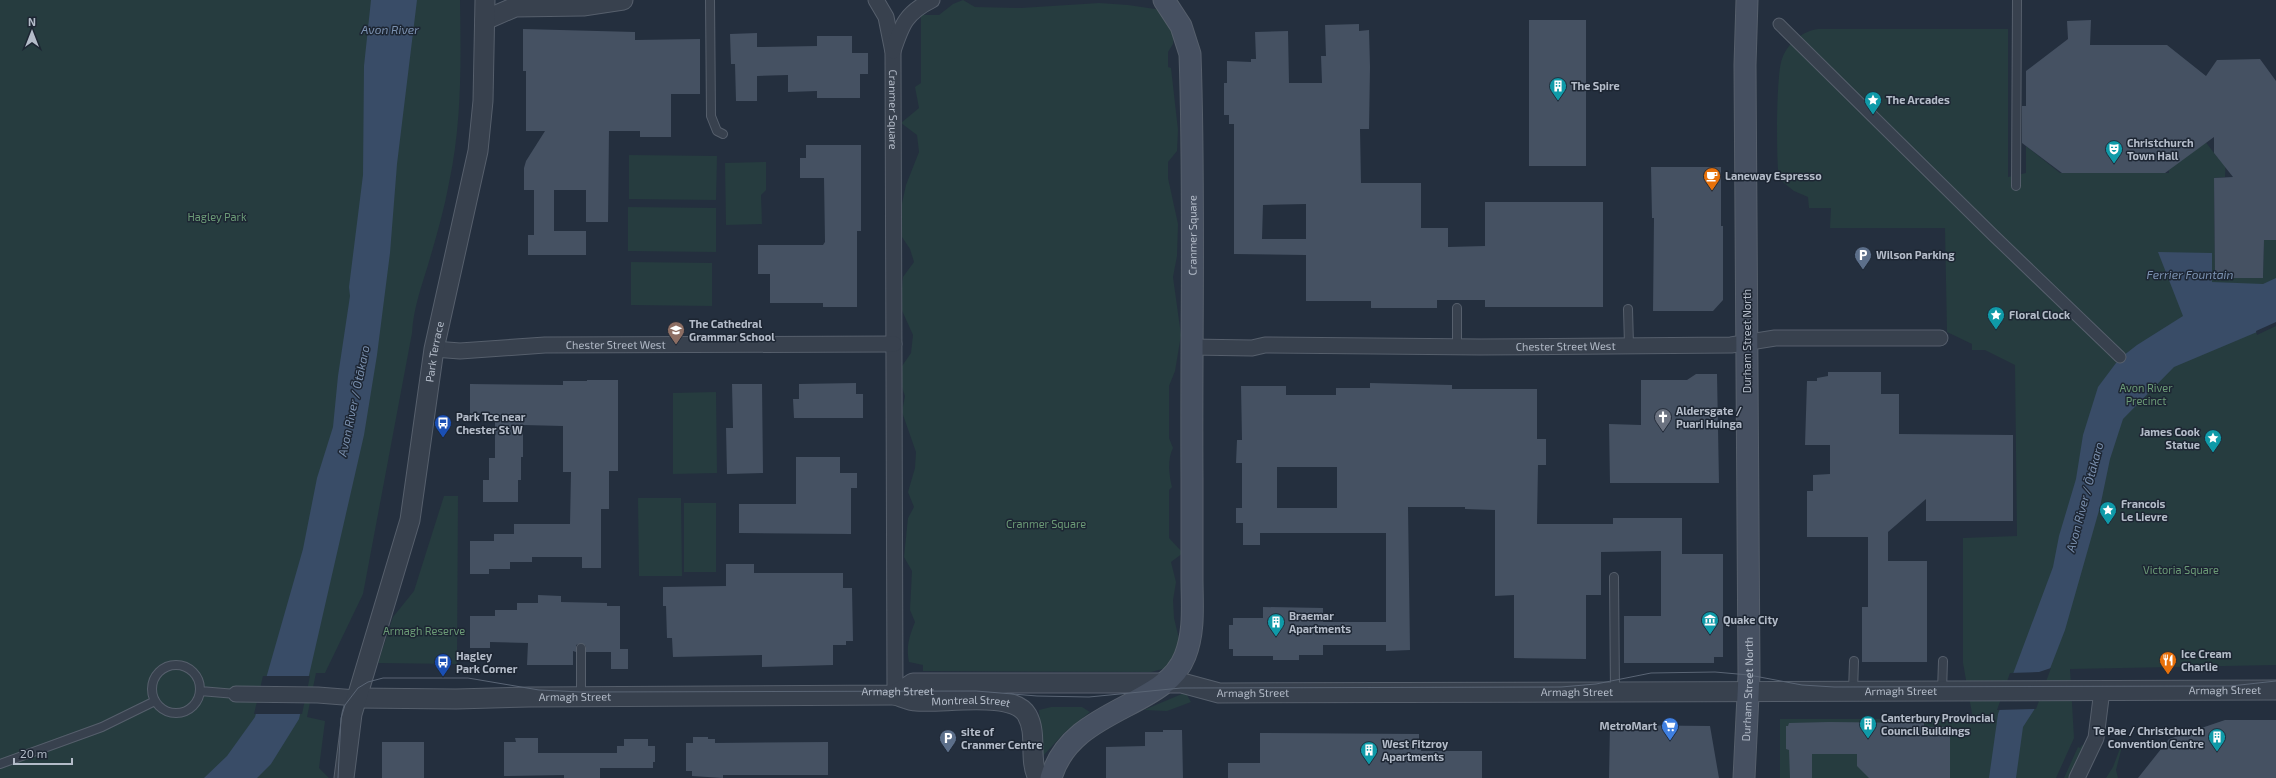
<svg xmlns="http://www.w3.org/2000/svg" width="2276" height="778" viewBox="0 0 2276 778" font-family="'Exo 2',sans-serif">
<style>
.green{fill:#263c3f}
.water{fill:#394c67}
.pier{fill:#242f3e}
.building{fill:#455162;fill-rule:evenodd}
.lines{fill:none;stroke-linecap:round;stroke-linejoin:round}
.service-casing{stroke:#565f6c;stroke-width:10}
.pedestrian-casing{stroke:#565f6c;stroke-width:13}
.minor-casing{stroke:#565f6c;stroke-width:17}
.tertiary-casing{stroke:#565f6c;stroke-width:21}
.secondary-casing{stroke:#565f6c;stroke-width:23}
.service{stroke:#38414e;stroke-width:8}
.pedestrian{stroke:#38414e;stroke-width:11}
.minor{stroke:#38414e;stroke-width:15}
.tertiary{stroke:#38414e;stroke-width:19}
.secondary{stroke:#465061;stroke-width:21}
.tram{stroke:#5a6575;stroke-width:1}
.labels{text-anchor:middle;stroke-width:3;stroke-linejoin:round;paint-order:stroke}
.poi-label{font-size:11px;font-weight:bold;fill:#b4bcc9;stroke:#1d2633;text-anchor:start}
.street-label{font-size:11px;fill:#b4bcc9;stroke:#1d2633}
.park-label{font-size:11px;fill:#6b9a76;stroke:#1d2633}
.water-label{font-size:12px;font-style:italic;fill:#7c92b1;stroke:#1d2633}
</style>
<rect width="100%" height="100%" fill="#242f3e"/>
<path class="green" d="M0,0H460C461,61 462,123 449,183C444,210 436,238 428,265C421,288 413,310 412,333L363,594L325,673H316L307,717L325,721L319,768L329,778H0Z
M963,0L975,7L1021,8L1099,3L1128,5L1162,10L1175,23L1173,44L1168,52V67L1171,68L1178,130L1177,151L1168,162V178L1178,224L1177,256L1173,277L1181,335L1175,371L1169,386V438L1173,448C1167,460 1169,475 1172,487L1169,490V538L1183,553L1171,562L1176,582L1173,600L1174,618L1180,643L1174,666L1151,672L923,671V665L909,662C906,647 909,637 915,622L910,610L912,571L904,557L908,518L914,507L908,492L915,468L916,452L902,412L905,396L900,381V369L911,353L913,335L900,306L903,277L914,262L910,249L902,237L898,222L906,185L919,152L917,135L901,123L919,108L915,87L921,83V15H939L953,4Z
M1818,29H2008V177L2026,173V146L2060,173H2169V170L2204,140L2218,158L2226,157L2225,177L2214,178L2215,278H2263L2264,240H2276V665L2070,669L2074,738L2056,778H1780V719H1973L1963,663V538L2017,536L2015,365L1985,350H1972V344L1947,332L1945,228H1830L1831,208H1809L1808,197L1794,191L1779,179C1776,162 1776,73 1782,59C1787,44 1802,31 1818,29Z
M629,155L717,156L716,200L629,199Z
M766,162V190L761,195L762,224L726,225L725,163Z
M628,207L716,208V252L628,251Z
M631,262L712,263V306L631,305Z
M716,392L717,473L673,474V393Z
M444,496H458L457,664L378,663L393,617L414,591Z
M638,498H681L682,576H639Z
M684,503H716V572H684Z
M1184,693L1187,695L1191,702L1167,711L1144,710Z
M1082,707L1090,712L1064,733L1042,757L1039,710L1051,707Z
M2125,735L2116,770L2118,778H2106L2113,767Z
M2082,745L2085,746L2071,778H2064L2078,747L2080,748Z"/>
<path class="water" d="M371,0H417L397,164L390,253L377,355L364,435L299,719L271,764L257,778H204L227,756L255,717L303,549L317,478L333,427L338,376L350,296L349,287L363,175L364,66Z
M2158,252L2212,253V282L2263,284L2276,278V324L2174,367L2123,419L2110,459L2100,507L2065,630L2034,710L2023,727L2016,778H1989L1998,714L2053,567L2059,536L2076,479L2083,435L2098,387L2119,359L2137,345L2183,316Z"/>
<path class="pier" d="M2276,322V326L2257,335L2256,331Z
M2051,668L2036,709L1997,710L2010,673L2039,672Z
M263,676H310L302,714H254Z"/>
<path class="building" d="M1529,20H1586V166H1529Z
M2091,20L2090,45H2167L2206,76L2217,60L2260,59L2276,81V240H2264L2263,278H2215L2214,178L2233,177L2214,153V137L2165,173H2062L2022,143V106H2026V71L2068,39L2067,21Z
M1359,24V31L1369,30L1370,67L1369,129H1360L1361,183H1421V228H1448V247L1485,246V202H1603V307H1485V300H1437V308H1371V301H1306V255L1234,254V124H1229V115H1224V83H1227V61L1251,62V59H1256L1255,32L1288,31L1289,83H1322L1321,56H1326L1325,25ZM1306,204V239H1262L1263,205Z
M523,29L635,32V40L700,39V94H671V137H640V131H609L608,222H586V190H554V231H586V255H528V235H534V190H524V168L526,161L545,131H526V71H523Z
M757,33V47L817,46V36H852V53H868V74H860V98H817V91L788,92V75L757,76V101H736L735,64H731L730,34Z
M806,145H861V231H857V307H823V303H770V274H758V245H823L825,242L824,178H800V158H806Z
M1651,167H1721V226H1723V300L1713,311H1653L1654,218H1652Z
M1828,372H1881V394H1899V434L2013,435V521H1926V499L1888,532V561H1927V662H1862V607H1868V537H1807V491H1813V475L1830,474V445H1805L1807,381H1817V378L1828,376Z
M1696,374H1717L1719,483H1610L1609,424L1641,425V380H1687Z
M587,380H618V471H609V509H601V568H582V557H532V562H510V569H489V574H470V541H494V534H514V524H570L571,472H563V426L523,425V457H521V480H518V502H483V480H489V458H495V416H470V384L563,385V381H587Z
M856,383V394H863V418H794L793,399H799V384Z
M1370,383L1452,385V389H1537V439H1546V465H1538L1537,524H1613V518H1682V554H1723V657H1714V663H1624V616H1661V551L1601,552V595H1586V659L1514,658V595L1495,596V510L1465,509V507H1408L1410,650L1386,651V645H1323V655H1299V660H1273V656H1233V649H1229V625H1233V618H1263V607L1323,608V622H1386V533H1260V545H1243V523H1236V508H1242V463H1236L1237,440H1242L1241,386H1286V395H1336V388H1370ZM1277,467H1337V508H1277Z
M732,384H762L763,473L727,474L726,428H733Z
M796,457H840V473H857V488H851V534L739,533V504H796Z
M726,564H754V573H843V588H852L853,641H846V645H833V665L762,667V655L673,657L672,638H667L666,606H663V587L726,586Z
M538,595L561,596V602L607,603V606H620V649H628V669H611V652H586V646L581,643L576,645V652L573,651V665H527L528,643L490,642V648H470V616H495V610H517V603H538Z
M2225,720H2276V778H2138L2169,739Z
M1829,722L1924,723V727H1950V778H1869L1857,766V754H1812V778H1790L1789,750L1786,749V726H1788L1789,723Z
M1610,725L1710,726L1719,778H1609Z
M1163,730H1182L1183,778H1106V747L1145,746V732H1163Z
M1260,733L1419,734V740H1421V751H1482V778H1228V763H1260Z
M693,737H708V739H715V743L828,742V775H723V778L692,776V771H686V743H693Z
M515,738H538V753H617V746H624V739H648V746H655V762H653V768H600V778H564V775L504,776V742H516Z
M382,742H424V778H382Z"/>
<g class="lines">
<g class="service-casing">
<path id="service" d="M710,0L711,116L717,131L723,134
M2016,186L2017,0
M1457,308V346
M1628,309L1629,345
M1614,577L1615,692
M581,648V697
M152 689a24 24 0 1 1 48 0a24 24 0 1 1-48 0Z
M200,691L236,694
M1942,691L1943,661
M1853,692L1854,661
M0,764L102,727L155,701"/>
</g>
<g class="pedestrian-casing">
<path id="pedestrian" d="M1779,24L1993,235L2120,357"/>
</g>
<g class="minor-casing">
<g id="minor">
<path id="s1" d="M876,0L886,17L893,52L895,695"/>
<path d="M893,51C902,24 906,13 932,0"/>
<path id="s2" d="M1191,347L1252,348L1265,345L1480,347L1731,345L1775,338H1940"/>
<path id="s3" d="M434,349L460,351L545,345L894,344"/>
<path d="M236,694L318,695L356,698"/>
<path d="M2077,778L2096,738L2102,690"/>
</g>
</g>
<g class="tertiary-casing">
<g id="tertiary">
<path d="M485,20L515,7L583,6L623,0"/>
<path id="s4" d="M895,695C902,697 909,701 916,701C942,704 1013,690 1027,715C1038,734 1028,759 1038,778"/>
<path id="s5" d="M356,698L456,699L529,697L895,695L913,683H1182L1219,693L2276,690"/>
<path id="s6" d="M344,778L352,714L410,520L434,349L478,151L483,101L485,0"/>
</g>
</g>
<g class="secondary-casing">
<g id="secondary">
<path id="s7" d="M1051,778C1071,707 1165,709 1185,656C1195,631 1192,604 1192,577C1192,544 1192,511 1192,478C1191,337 1195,195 1190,54L1181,26L1164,0"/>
<path id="s8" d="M1744,778L1749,675L1745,65L1747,0"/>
</g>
</g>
<use href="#service" class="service"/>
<use href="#pedestrian" class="pedestrian"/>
<use href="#minor" class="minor"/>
<use href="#tertiary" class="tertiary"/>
<use href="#secondary" class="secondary"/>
<path class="tram" id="s9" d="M338,778L341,718L345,705L358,688L368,682L383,678H468L539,690L581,692L976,691L1037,696L1089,697L1181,688L1561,687L1596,684L1651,673L1715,672L1749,675L1802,685L1834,687L2231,686L2276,681"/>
</g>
<defs>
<g id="building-pin" transform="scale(0.9)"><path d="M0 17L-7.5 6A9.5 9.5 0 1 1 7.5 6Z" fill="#0f9aa8" stroke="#1d2633"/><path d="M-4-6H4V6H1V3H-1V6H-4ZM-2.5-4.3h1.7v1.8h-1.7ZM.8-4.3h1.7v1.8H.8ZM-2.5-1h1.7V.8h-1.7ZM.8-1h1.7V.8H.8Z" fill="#fff"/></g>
<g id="sight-pin" transform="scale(0.9)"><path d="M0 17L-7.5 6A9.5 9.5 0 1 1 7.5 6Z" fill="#0f9aa8" stroke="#1d2633"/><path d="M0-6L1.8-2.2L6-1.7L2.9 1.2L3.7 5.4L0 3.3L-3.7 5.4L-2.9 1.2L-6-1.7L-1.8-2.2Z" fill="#fff"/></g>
<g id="theatre-pin" transform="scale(0.9)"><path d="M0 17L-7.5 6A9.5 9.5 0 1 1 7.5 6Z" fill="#0f9aa8" stroke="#1d2633"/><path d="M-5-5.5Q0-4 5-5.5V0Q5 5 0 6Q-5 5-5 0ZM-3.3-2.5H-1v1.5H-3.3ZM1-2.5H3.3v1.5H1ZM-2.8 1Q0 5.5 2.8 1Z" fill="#fff"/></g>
<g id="cafe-pin" transform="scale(0.9)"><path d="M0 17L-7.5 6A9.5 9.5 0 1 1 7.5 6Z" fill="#e8710a" stroke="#1d2633"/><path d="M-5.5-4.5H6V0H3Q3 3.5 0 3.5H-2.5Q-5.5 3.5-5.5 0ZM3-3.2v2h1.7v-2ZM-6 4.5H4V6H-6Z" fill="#fff"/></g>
<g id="parking-pin" transform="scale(0.9)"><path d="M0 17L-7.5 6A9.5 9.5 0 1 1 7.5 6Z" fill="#5c6f8a" stroke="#1d2633"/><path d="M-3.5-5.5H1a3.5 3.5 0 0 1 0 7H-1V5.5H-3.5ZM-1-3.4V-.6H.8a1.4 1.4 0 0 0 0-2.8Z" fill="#fff"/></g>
<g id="school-pin" transform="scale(0.9)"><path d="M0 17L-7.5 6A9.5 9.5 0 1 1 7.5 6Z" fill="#8d6e63" stroke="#1d2633"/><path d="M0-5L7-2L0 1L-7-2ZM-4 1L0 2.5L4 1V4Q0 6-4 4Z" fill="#fff"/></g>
<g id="church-pin" transform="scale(0.9)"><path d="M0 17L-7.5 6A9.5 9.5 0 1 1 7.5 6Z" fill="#6b7280" stroke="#1d2633"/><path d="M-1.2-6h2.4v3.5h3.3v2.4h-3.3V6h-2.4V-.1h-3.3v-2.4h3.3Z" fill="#fff"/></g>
<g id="bus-pin" transform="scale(0.9)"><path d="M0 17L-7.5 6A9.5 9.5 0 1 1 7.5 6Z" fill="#1a4fb4" stroke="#1d2633"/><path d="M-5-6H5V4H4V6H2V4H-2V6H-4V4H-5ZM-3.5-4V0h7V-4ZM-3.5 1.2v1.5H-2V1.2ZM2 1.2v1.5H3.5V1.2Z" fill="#fff"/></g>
<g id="museum-pin" transform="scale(0.9)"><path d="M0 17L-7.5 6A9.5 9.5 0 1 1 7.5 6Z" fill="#0f9aa8" stroke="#1d2633"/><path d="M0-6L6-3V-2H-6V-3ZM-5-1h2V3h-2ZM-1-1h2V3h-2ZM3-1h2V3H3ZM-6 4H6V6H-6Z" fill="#fff"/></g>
<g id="restaurant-pin" transform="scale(0.9)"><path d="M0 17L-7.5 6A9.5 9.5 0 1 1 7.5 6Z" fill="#e8710a" stroke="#1d2633"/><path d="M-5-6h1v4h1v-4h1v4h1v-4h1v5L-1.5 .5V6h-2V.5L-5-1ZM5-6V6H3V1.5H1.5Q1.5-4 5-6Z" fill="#fff"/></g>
<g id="supermarket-pin" transform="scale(0.9)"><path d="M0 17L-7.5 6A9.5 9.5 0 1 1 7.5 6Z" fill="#3f7fe0" stroke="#1d2633"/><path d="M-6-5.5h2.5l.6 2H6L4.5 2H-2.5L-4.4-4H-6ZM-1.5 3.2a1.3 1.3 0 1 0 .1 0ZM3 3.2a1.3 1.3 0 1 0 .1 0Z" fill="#fff"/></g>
</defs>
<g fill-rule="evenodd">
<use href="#building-pin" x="1558" y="86"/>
<use href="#sight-pin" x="1873" y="100"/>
<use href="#theatre-pin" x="2114" y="149"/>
<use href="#cafe-pin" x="1712" y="176"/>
<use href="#parking-pin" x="1863" y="255"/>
<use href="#sight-pin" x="1996" y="315"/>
<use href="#school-pin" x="676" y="330"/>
<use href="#church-pin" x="1663" y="417"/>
<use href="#bus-pin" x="443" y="423"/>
<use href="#sight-pin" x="2213" y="438"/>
<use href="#sight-pin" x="2108" y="510"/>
<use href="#museum-pin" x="1710" y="620"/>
<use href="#building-pin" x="1276" y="622"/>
<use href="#restaurant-pin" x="2168" y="660"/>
<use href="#bus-pin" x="443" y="662"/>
<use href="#building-pin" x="1868" y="724"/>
<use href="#supermarket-pin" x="1670" y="726"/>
<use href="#building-pin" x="2217" y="737"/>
<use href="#parking-pin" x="948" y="738"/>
<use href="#building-pin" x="1369" y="750"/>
</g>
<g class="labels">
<g class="poi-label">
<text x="1571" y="90">The Spire</text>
<text x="1886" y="104">The Arcades</text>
<text x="2127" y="147">Christchurch<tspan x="2127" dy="13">Town Hall</tspan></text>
<text x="1725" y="180">Laneway Espresso</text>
<text x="1876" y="259">Wilson Parking</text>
<text x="2009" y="319">Floral Clock</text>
<text x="689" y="328">The Cathedral<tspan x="689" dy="13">Grammar School</tspan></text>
<text x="1676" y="415">Aldersgate /<tspan x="1676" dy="13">Puari Huinga</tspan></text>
<text x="456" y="421">Park Tce near<tspan x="456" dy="13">Chester St W</tspan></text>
<text x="2200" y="436" text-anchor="end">James Cook<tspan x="2200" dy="13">Statue</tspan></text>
<text x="2121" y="508">Francois<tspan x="2121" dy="13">Le Lievre</tspan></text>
<text x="1289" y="620">Braemar<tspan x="1289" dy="13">Apartments</tspan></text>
<text x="1723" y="624">Quake City</text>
<text x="2181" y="658">Ice Cream<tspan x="2181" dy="13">Charlie</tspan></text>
<text x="456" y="660">Hagley<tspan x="456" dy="13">Park Corner</tspan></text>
<text x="1881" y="722">Canterbury Provincial<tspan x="1881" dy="13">Council Buildings</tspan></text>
<text x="1657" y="730" text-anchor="end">MetroMart</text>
<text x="2204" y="735" text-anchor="end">Te Pae / Christchurch<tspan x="2204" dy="13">Convention Centre</tspan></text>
<text x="961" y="736">site of<tspan x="961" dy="13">Cranmer Centre</tspan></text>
<text x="1382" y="748">West Fitzroy<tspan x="1382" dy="13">Apartments</tspan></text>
</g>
<g class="street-label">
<text dy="4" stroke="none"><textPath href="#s1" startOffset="113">Cranmer Square</textPath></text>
<text dy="4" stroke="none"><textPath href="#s7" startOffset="608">Cranmer Square</textPath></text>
<text transform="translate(1747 341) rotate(-90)" y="4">Durham Street North</text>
<text dy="4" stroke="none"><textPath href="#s3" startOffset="182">Chester Street West</textPath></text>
<text dy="4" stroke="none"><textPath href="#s2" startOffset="375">Chester Street West</textPath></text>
<text dy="4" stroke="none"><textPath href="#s6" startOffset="437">Park Terrace</textPath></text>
<text dy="4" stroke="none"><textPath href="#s9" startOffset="638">Armagh Street</textPath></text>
<text dy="4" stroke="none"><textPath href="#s8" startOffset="89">Durham Street North</textPath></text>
<text dy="4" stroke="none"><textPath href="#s5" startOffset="1874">Armagh Street</textPath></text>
<text dy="4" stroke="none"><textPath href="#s5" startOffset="1550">Armagh Street</textPath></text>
<text dy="4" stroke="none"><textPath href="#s5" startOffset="1226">Armagh Street</textPath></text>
<text dy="4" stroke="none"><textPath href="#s5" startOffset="902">Armagh Street</textPath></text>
<text dy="4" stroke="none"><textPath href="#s5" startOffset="219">Armagh Street</textPath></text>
<text dy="4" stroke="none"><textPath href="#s4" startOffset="77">Montreal Street</textPath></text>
</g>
<g class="park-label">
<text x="217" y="221">Hagley Park</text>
<text x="2146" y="392">Avon River<tspan x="2146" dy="13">Precinct</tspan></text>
<text x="1046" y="528">Cranmer Square</text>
<text x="2181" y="574">Victoria Square</text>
<text x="424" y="635">Armagh Reserve</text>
</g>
<g class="water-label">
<text x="390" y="34">Avon River</text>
<text x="2190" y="279">Ferrier Fountain</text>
<text transform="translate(354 401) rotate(-78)" y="4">Avon River / Ōtākaro</text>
<text transform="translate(2085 497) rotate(-75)" y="4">Avon River / Ōtākaro</text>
</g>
</g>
<g transform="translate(32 32)" stroke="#1d2633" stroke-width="3" paint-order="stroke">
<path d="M0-3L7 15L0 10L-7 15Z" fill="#b4bcc9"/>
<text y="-6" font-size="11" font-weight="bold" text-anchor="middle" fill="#b4bcc9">N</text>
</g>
<path d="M14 758v6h58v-6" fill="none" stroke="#b4bcc9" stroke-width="2"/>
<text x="20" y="758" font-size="12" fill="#b4bcc9" stroke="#1d2633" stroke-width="3" paint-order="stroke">20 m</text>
</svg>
